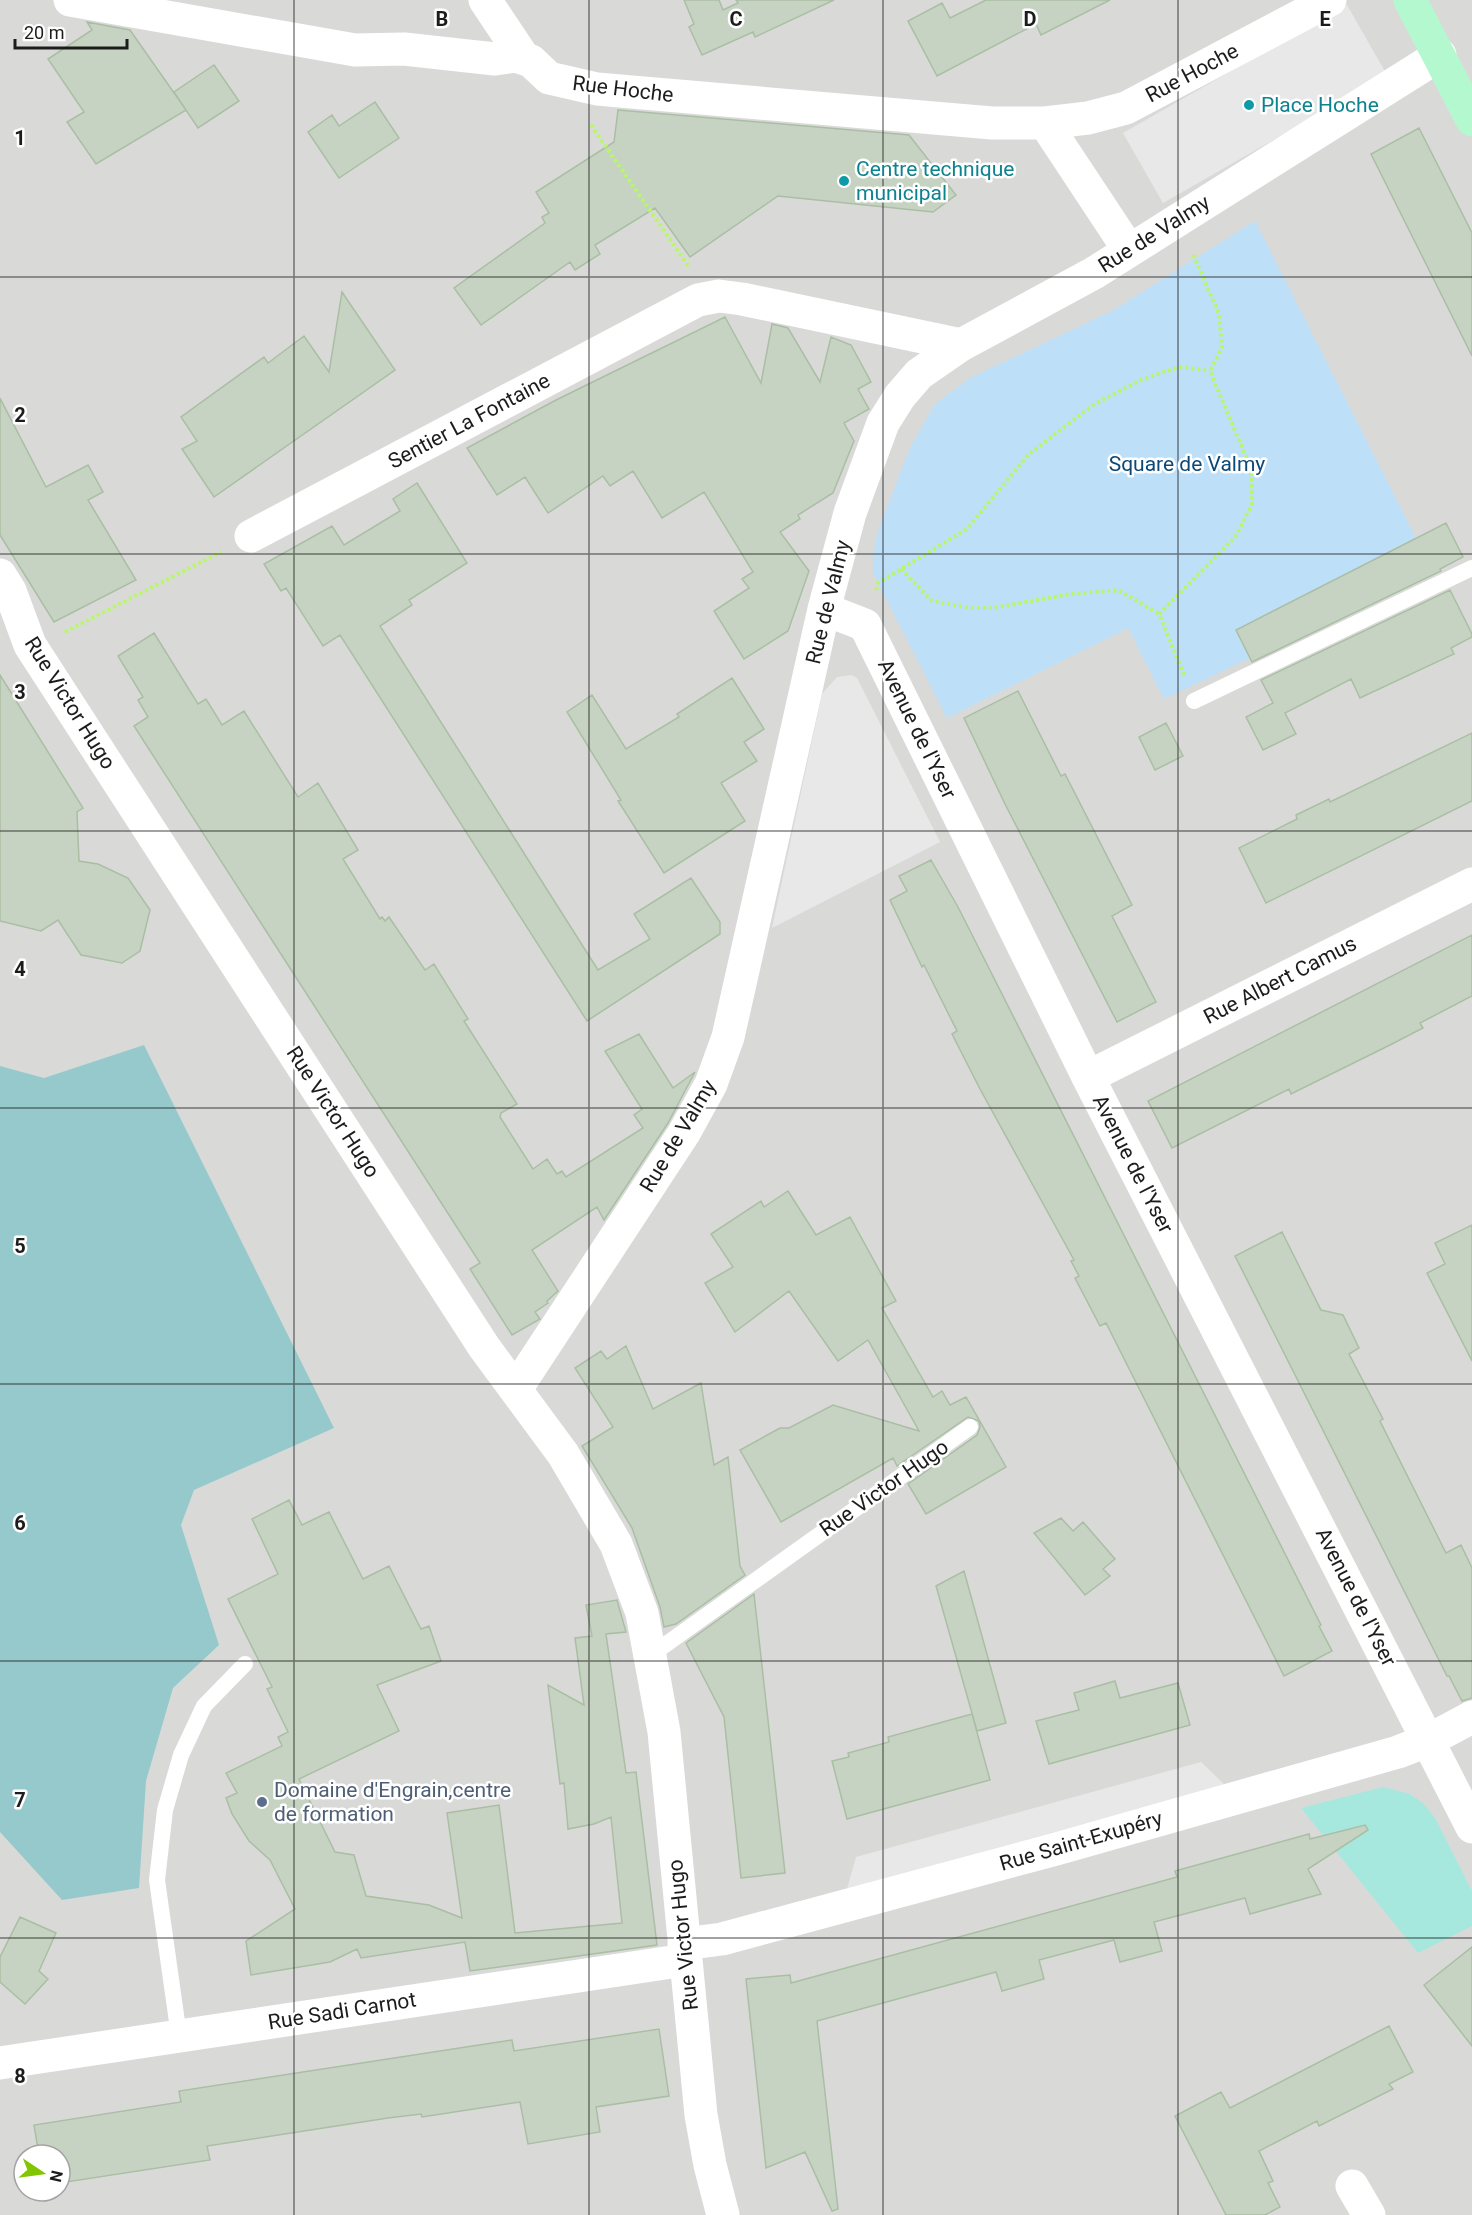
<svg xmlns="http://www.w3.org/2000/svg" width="1472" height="2215" viewBox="0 0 1472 2215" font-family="Roboto,sans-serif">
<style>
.residential{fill:#d9dad8;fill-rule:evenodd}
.grass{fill:#a7e8de}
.forest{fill:#96c9cc}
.park{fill:#bddff8}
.parking{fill:#e8e8e8}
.building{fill:#c6d3c2;stroke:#aabea4;stroke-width:1.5}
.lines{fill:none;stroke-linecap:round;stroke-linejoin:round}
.path{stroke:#b7f868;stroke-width:4;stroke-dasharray:3 3;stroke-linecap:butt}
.lane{stroke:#fff;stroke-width:16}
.street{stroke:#fff;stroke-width:33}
.secondary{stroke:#b4f8cf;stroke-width:33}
.grid{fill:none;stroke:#1c1c1c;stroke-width:1.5;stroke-opacity:0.55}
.culture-dot{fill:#0f9aa8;stroke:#fff;stroke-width:2}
.service-dot{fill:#5c6f8a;stroke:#fff;stroke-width:2}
.labels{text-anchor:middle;stroke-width:5;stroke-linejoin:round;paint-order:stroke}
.street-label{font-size:21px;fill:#1c1c1c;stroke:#fff}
.culture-label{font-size:21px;fill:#0d838f;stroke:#fff;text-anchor:start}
.park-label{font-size:21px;fill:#0c4977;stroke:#fff}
.service-label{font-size:21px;fill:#4e5e75;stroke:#fff;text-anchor:start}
.grid-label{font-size:20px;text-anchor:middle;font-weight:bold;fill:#1c1c1c;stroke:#fff;stroke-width:5;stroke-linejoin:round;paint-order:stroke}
</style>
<rect width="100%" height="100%" fill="#e1ede1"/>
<path class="residential" d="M0,0H1472V2215H0ZM24,2155H60V2191H24Z"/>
<path class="grass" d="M1383,1787L1410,1794L1424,1804L1435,1818L1472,1891V1926L1418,1953L1301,1808Z"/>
<path class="forest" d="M144,1045L334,1428L194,1490L181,1525L219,1645L173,1688L146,1781L139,1888L62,1900L0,1832V1066L44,1078Z"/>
<path class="park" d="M1255,221L1417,540L1236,630L1250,658L1164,699L1128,628L947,718L873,573V555L878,531L910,448L935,404L970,378L1112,311Z"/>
<path class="parking" d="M1347,5L1387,75L1163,203L1123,133Z
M852,675L857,678L940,842L772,928L822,694L837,677Z
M1201,1762L1225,1785L847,1889L856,1857Z"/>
<path class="building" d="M684,0H719L723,10L738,3L736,0H834L755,37L753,32L702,55L689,27L694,24Z
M986,0H1110L1041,35L1036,24L937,76L908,21L942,3L950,18Z
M87,22L130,30L186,110L174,92L214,65L239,101L198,128L186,110L96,164L67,122L84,112L48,59L92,30Z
M375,102L399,138L339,178L308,132L332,115L339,126Z
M618,110L909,135L956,195L933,212L778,196L690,257L655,208L595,245L600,254L575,270L570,262L481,325L454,288L545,223L542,217L549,213L536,192L614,142Z
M1419,128L1472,233V356L1371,154Z
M342,292L395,370L214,497L182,449L197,441L181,417L264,357L268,363L304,336L329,372Z
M725,317L761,383L772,324L788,328L820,382L831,337L851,345L871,382L858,389L869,409L844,423L854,441L833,493L798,515L800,519L780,532L809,571L788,631L744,659L714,611L749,588L742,579L753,572L704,492L662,518L633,471L610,486L603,476L548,513L525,477L497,495L467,448L556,400Z
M0,398L46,487L88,465L103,492L88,500L136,580L54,622L0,535Z
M417,483L467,563L409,600L412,605L380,626L598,970L650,939L634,914L691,878L720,922V934L587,1021L340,635L323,646L286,588L281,591L264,564L332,526L344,545L400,511L393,499Z
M1446,523L1463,557L1440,569L1441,571L1252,662L1236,630Z
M1450,590L1472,634V637L1451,648L1454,654L1360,698L1351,679L1285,713L1296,734L1263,750L1246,717L1273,703L1261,680Z
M154,633L198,704L206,699L222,725L244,711L298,797L318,783L358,850L343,859L380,919L382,917L385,921L389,917L425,970L434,964L468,1019L464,1021L517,1104L501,1113L500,1117L533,1169L547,1159L557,1174L562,1171L566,1177L643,1128L634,1115L642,1109L605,1051L639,1034L673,1088L695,1072L668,1123L604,1220L597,1207L532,1250L558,1291L547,1301L548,1303L535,1312L540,1319L512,1335L470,1269L480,1263L134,726L148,717L138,700L143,697L118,656Z
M0,675L83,808L77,812L79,861L98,864L128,878L150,910L140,951L122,963L81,955L58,920L41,931L0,921Z
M732,678L764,729L744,742L757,761L721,783L745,821L664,873L618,801L621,800L567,712L592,695L626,749L679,717L677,714Z
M1018,691L1061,776L1065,774L1132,905L1112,916L1156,1002L1117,1022L1005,804L964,718Z
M1166,723L1183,756L1155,770L1139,737Z
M1472,733V801L1266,903L1239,848L1297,819L1296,815L1329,799L1330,802Z
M931,860L958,907L1321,1625L1319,1626L1332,1651L1284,1676L1106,1323L1100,1326L1075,1278L1079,1276L1071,1261L1074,1260L980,1089L952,1034L957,1031L924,965L922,967L890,900L907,891L899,876Z
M1472,935V996L1420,1023L1423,1028L1390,1045L1291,1094L1289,1089L1172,1148L1148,1101Z
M788,1191L816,1235L850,1217L896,1301L882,1308L933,1397L942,1391L950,1405L966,1397L1006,1467L926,1514L908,1484L977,1435L980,1427L979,1421L968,1417L897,1466L893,1458L781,1522L740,1450L780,1428H789L833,1405L919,1431L868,1340L838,1361L789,1291L735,1332L705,1283L733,1267L711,1234L761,1201L764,1207Z
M1472,1225V1361L1427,1273L1445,1264L1435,1243Z
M1282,1232L1321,1310L1343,1315L1359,1348L1349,1354L1383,1419L1380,1421L1446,1553L1461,1545L1472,1568V1698L1462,1701L1449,1676H1447L1235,1256Z
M626,1346L653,1409L701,1383L714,1465L728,1457L740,1566L745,1575L676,1624L664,1627L660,1607L632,1528L582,1446L613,1427L575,1368L601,1351L607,1359Z
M289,1500L302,1525L329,1512L363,1579L389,1566L421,1629L429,1626L441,1661L377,1685L399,1731L299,1779L335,1852L354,1855L366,1896L429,1905L462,1918L447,1813L499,1805L515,1933L622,1923L611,1817L594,1824L568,1829L564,1783L560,1784L548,1685L584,1705L575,1638L592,1636L586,1605L617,1600L626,1632L606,1634L626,1773L636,1772L657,1945L470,1971L465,1942L361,1958L357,1949L330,1962L251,1975L246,1941L295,1909L270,1860L249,1841L232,1814L226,1798L237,1793L226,1773L282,1746L278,1737L288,1732L267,1689L272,1687L228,1599L278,1574L252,1519Z
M1061,1518L1073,1531L1083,1522L1115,1559L1103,1569L1110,1576L1085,1595L1034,1533Z
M964,1571L1006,1723L977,1731L936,1586Z
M754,1594L785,1873L741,1878L724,1717L686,1643Z
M1115,1681L1120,1698L1178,1683L1190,1725L1049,1764L1036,1721L1079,1710L1074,1693Z
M972,1714L990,1780L847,1819L832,1761L849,1757L848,1753L889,1742L888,1737Z
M1365,1825L1368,1830L1308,1869L1321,1894L1250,1914L1245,1898L1154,1922L1162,1951L1120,1962L1114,1940L1039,1960L1044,1979L1002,1991L996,1972L817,2021L838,2209L832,2211L805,2152L766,2168L746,1979L790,1975L791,1983L1177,1877L1175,1871L1233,1855L1309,1834L1310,1839Z
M20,1917L56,1933L39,1971L48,1979L25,2004L0,1982V1957Z
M1472,1947V2046L1424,1985Z
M1389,2026L1413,2072L1389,2084L1393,2089L1319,2126L1317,2121L1259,2151L1273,2181L1268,2183L1280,2207L1265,2215H1226L1175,2116L1221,2092L1230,2108Z
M659,2029L669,2096L596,2107L600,2132L528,2144L520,2102L422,2117L421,2114L388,2118L207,2146L210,2160L60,2183V2155H39L34,2125L181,2102L179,2091L512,2040L514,2051Z"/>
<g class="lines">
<path class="path" d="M591,125L689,267
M901,569L932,601L971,608H993L1070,594L1118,590L1159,614
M876,590L878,583L967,529L1028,455L1093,405L1141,380L1179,367L1210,371
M65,632L221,552
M1184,675L1159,614L1236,536L1252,504L1251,469L1210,371L1222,347L1219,314L1193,254"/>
<path class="lane" d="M1194,701L1472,568
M651,1655L970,1427
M179,2036L157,1880L165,1810L181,1755L204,1706L245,1664"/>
<path class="street" d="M70,0L355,50L404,49L495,59L516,56L531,61L549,78L597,89L992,123H1045L1088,118L1126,108L1330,0
M485,0L523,57
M1045,123L1129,250
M251,536L698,300L719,296L742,299L961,345
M0,575L10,591L30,645L484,1347L563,1454L616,1544L642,1613L664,1732L701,2115L710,2165L723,2215
M824,609L865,625L1088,1077L1472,1827
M1088,1077L1472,884
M516,1389L684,1133L711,1084L728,1037L824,609L850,513L883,423L900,396L919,374L961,345L1094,273L1440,55
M684,1944L722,1939L1056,1849L1398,1752L1429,1740L1472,1717
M0,2063L685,1960
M1352,2186L1369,2215"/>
<path class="secondary" d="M1410,0L1472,120"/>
</g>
<path class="grid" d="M294,0V2215M589,0V2215M883,0V2215M1178,0V2215M0,277H1472M0,554H1472M0,831H1472M0,1108H1472M0,1384H1472M0,1661H1472M0,1938H1472"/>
<g class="culture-dot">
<circle cx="1249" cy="105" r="6"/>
<circle cx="844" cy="181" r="6"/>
</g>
<circle class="service-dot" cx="262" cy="1802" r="6"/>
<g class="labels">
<g class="street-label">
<text transform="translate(1192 73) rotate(-28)" y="7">Rue Hoche</text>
<text transform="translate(623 89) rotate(7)" y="7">Rue Hoche</text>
<text transform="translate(1154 234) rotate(-32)" y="7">Rue de Valmy</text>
<text transform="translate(469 421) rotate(-28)" y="7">Sentier La Fontaine</text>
<text transform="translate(828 602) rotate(-76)" y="7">Rue de Valmy</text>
<text transform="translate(70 703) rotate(58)" y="7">Rue Victor Hugo</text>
<text transform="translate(917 729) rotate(64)" y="7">Avenue de l'Yser</text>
<text transform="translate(1280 980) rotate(-27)" y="7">Rue Albert Camus</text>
<text transform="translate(333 1112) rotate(57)" y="7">Rue Victor Hugo</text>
<text transform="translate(678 1136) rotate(-59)" y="7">Rue de Valmy</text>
<text transform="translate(1133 1164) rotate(63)" y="7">Avenue de l'Yser</text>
<text transform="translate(884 1488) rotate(-35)" y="7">Rue Victor Hugo</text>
<text transform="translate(1356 1597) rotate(63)" y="7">Avenue de l'Yser</text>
<text transform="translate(1081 1841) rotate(-16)" y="7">Rue Saint-Exupéry</text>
<text transform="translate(683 1935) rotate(-96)" y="7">Rue Victor Hugo</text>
<text transform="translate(342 2011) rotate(-9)" y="7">Rue Sadi Carnot</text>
</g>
<g class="culture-label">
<text x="1261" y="112">Place Hoche</text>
<text x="856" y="176">Centre technique<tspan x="856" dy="24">municipal</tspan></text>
</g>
<g class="park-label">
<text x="1187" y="471">Square de Valmy</text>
</g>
<g class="service-label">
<text x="274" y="1797">Domaine d'Engrain,centre<tspan x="274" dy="24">de formation</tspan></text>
</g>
</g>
<g class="grid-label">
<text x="442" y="26">B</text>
<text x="736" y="26">C</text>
<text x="1030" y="26">D</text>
<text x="1325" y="26">E</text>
<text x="20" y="145">1</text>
<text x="20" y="422">2</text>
<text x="20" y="699">3</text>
<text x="20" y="976">4</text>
<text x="20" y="1253">5</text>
<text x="20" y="1530">6</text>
<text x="20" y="1807">7</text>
<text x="20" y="2083">8</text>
</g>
<g transform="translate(42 2173) rotate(103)"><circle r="28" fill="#ffffff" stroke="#a4a4a4" stroke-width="1.5"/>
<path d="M0-4.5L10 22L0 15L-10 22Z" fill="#82c503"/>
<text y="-9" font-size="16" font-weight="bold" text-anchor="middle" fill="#1c1c1c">N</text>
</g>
<path d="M15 39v9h112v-9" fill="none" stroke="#1c1c1c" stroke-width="3"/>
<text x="24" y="39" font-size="18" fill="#1c1c1c" stroke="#ffffff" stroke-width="4.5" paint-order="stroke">20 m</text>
</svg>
